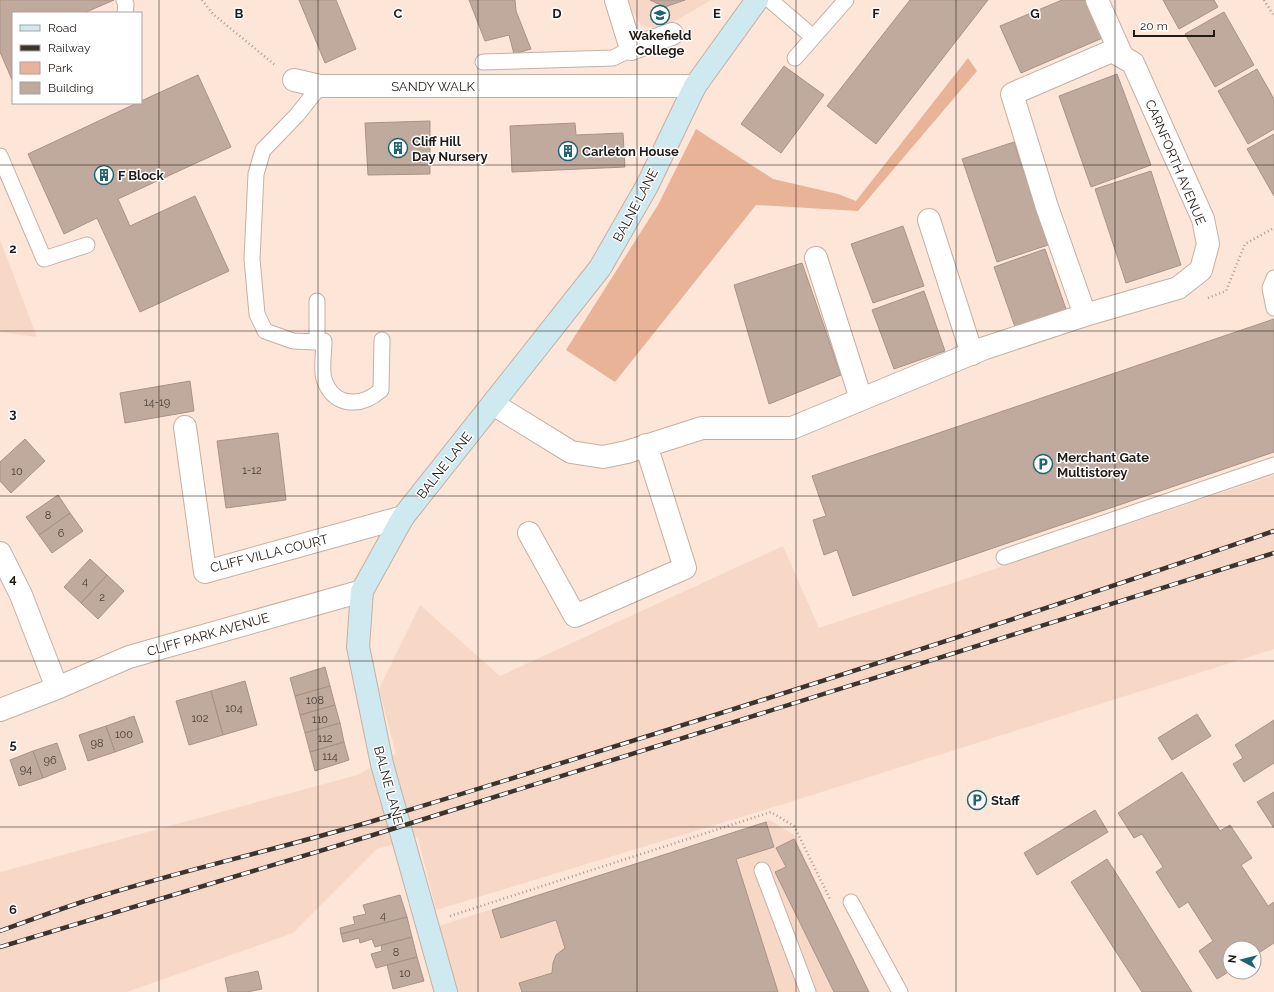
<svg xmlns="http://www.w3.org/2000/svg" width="1274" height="992" viewBox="0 0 1274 992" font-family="Raleway,sans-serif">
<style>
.built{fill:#f7d8c7}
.green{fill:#e8b396}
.building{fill:#c0a99d;stroke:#a99387}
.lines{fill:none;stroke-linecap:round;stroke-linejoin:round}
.lane-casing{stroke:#c6b0a3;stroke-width:17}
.street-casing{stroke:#c6b0a3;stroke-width:24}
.secondary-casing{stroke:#c6b0a3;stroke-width:24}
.path{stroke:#ae9c92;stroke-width:2.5;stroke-dasharray:1 3;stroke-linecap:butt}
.lane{stroke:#fff;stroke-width:15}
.street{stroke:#fff;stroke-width:22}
.secondary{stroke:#cfe9f0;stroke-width:22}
.rail-casing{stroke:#3e342e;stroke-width:4.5}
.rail{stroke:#fff;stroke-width:3;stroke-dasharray:9;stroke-linecap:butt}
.grid{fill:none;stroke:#221a15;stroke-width:1;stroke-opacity:0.55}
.labels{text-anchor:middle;stroke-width:3;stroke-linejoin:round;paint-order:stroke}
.number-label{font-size:11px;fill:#4a3e37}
.poi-label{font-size:13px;font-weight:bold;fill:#221a15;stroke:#fff;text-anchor:start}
.street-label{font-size:13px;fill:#221a15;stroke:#fff}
.grid-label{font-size:13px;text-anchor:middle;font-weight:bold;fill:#221a15;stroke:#fff;stroke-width:3;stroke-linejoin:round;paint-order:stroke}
</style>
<rect width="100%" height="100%" fill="#fde5d8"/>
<path class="built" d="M627,0H711L677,20L658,28L642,26L631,10Z
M0,240L37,337L0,332Z
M1274,475V649L774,807L436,910L418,837L377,849L293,933L127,992H0V872L357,775L396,754L379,689L420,605L500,676L783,546L819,628Z
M770,820L794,835L868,992H446L439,926Z"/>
<path class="green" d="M968,58L977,71L858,211L756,205L615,382L566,350L658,205L696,129L773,179L838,194L856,201Z"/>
<path class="building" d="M0,0H114L84,13H13V82L0,52Z
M299,0H336L356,49L325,63Z
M469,0H515L516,11L531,49L514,54L509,35L485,41Z
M650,0H685L665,7Z
M910,0H988L876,144L827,106Z
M1062,0H1089L1105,37L1021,73L1000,26Z
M1163,0H1214L1218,7L1179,29Z
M1224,12L1254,65L1215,87L1185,34Z
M784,66L824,95L781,153L741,124Z
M1257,69L1274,99V129L1248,144L1218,91Z
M1117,74L1151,165L1091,187L1059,96Z
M198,75L231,147L118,199L130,226L195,196L229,271L140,312L97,218L64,234L28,154L137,103H141V101Z
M430,121V174L368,175L365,123Z
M575,123L576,135L623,133L625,167L512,172L510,126Z
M1274,134V196L1247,149Z
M1014,142L1048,245L997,262L962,159Z
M1151,171L1181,265L1126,283L1095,189Z
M903,226L924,286L873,303L851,244Z
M1045,249L1066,309L1015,327L994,267Z
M802,263L841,375L769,404L734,285Z
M924,291L945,351L894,369L872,310Z
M1274,319V452L853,596L837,550L824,555L813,520L826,516L812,476Z
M190,381L194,411L125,423L120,393Z
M278,433L286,500L226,508L217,441Z
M25,439L45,461L11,493L0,481V462Z
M58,495L70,513L39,535L26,517Z
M70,513L83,531L52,553L39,535Z
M90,559L107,575L81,603L64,587Z
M107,575L124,591L98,619L81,603Z
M325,667L330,686L295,696L290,678Z
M245,681L257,725L223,735L211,691Z
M330,686L335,705L300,715L295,696Z
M211,691L223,735L189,745L176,701Z
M335,705L340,723L305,733L300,715Z
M1197,714L1211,736L1172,760L1158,738Z
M134,716L143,742L115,752L106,726Z
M1274,720V763L1244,782L1233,764L1243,758L1235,745Z
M340,723L344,742L310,752L305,733Z
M106,726L115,752L88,761L79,735Z
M344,742L349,760L315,771L310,752Z
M57,743L66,769L43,778L33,751Z
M33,751L43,778L19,786L10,760Z
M1182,772L1220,831L1230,825L1252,858L1241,865L1268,906L1274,902V943L1254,956V948H1230V971L1217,979L1199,951L1213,941L1188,902L1179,908L1156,872L1163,867L1142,834L1134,838L1118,813Z
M1274,792V828L1257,802Z
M1095,810L1108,832L1037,875L1024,853Z
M766,822L774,847L736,859L778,992H522L519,983L552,973L553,963L556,955L565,948L556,920L501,938L492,910Z
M794,839L869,992H834L775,872L786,867L776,848Z
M1107,859L1192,992H1142L1071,882Z
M400,895L407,917L341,934L340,928L355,924L353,917L366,914L363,905Z
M407,917L412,937L375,947L372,939L360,943L359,938L343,942L341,934Z
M412,937L417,957L376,968L371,954L382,951L381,945Z
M417,957L424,981L393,989L387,965Z
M258,971L262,989L247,992H228L225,978Z"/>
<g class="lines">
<g class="lane-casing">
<path id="lane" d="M124,0L126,4L125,13
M770,0L813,37
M795,58L846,0
M483,62L613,58L631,49
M0,156L44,259L87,245
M1274,278L1270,288L1274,308
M317,301V342L293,341L265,331L257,314L252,259L256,174L263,150L297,115L320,86
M324,341C324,352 321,368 324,379C333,407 361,408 381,390L382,340
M1004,557L1274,465
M762,870L808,992
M851,902L900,992"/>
</g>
<g class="street-casing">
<path id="street" d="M616,0L631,49L672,34
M1097,0L1122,56
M1112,51L1133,63L1203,219L1208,244L1201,270L1178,288L1085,315L1047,207L1012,94Z
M294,80L320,86H695
M929,220L972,354
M816,258L861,399
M493,404L571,452L603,457L627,452L702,428H792L985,348L1085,315
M185,427L205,572L403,517
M529,533L575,616L685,568L646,445
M0,553L21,595L57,688
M0,710L57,688L129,657L362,591"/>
</g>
<g class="secondary-casing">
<path id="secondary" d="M446,992L382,764L358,647L362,591L403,517L600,268L647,186L695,86L757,0"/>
</g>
<path class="path" d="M202,0L213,14L275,65
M1264,0L1274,16
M1208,298L1226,291L1245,244L1274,228
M450,916L771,812L794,826L830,899"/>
<use href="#lane" class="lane"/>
<use href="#street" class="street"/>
<use href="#secondary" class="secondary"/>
<g class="rail-casing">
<path id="rail" d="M0,931C34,919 67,906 101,896C191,868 283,848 373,821C675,729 976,634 1274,531
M0,947L373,835L1274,553"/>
</g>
<use href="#rail" class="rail"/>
</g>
<path class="grid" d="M159,0V992M318,0V992M478,0V992M637,0V992M796,0V992M956,0V992M1115,0V992M0,165H1274M0,331H1274M0,496H1274M0,661H1274M0,827H1274"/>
<defs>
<g id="university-ring" transform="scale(1)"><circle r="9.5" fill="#fff" stroke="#1e6474" stroke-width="1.5"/><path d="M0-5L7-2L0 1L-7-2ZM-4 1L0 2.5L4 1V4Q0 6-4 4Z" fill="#1e6474"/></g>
<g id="building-ring" transform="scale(1)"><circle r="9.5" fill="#fff" stroke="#1e6474" stroke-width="1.5"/><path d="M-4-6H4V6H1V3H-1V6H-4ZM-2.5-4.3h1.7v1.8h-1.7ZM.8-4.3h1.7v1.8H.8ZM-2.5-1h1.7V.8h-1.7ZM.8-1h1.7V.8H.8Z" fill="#1e6474"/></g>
<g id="parking-ring" transform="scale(1)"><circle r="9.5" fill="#fff" stroke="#1e6474" stroke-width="1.5"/><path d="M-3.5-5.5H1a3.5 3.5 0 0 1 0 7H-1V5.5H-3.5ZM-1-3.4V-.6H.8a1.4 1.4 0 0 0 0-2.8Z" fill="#1e6474"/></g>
</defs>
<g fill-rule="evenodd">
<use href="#university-ring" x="660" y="15"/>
<use href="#building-ring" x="398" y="148"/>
<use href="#building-ring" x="568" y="151"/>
<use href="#building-ring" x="104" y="175"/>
<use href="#parking-ring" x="1043" y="464"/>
<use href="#parking-ring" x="977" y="800"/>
</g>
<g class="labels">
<g class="number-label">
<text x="157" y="406">14-19</text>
<text x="252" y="474">1-12</text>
<text x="17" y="475">10</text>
<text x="48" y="519">8</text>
<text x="61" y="537">6</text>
<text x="85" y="585">4</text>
<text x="102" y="601">2</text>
<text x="315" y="704">108</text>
<text x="234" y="712">104</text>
<text x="200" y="722">102</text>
<text x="320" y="723">110</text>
<text x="124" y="738">100</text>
<text x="325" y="742">112</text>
<text x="97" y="747">98</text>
<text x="330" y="760">114</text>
<text x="50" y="764">96</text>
<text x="26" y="773">94</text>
<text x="383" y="919">4</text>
<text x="396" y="956">8</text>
<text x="405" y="977">10</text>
</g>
<g class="poi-label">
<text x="660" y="40" text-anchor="middle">Wakefield<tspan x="660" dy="15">College</tspan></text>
<text x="412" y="146">Cliff Hill<tspan x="412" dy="15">Day Nursery</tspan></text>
<text x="582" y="156">Carleton House</text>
<text x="118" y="180">F Block</text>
<text x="1057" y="462">Merchant Gate<tspan x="1057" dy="15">Multistorey</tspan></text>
<text x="991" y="805">Staff</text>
</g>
<g class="street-label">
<text x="433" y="91">SANDY WALK</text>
<text transform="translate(1176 162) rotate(67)" y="5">CARNFORTH AVENUE</text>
<text transform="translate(635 205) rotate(-62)" y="5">BALNE LANE</text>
<text transform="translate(444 465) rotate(-52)" y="5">BALNE LANE</text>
<text transform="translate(269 553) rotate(-14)" y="5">CLIFF VILLA COURT</text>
<text transform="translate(208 634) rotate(-16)" y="5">CLIFF PARK AVENUE</text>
<text transform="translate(389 785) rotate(75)" y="5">BALNE LANE</text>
</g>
</g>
<g class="grid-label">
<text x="239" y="18">B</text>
<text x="398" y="18">C</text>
<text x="557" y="18">D</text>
<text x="717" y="18">E</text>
<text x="876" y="18">F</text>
<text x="1035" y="18">G</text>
<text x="13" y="253">2</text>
<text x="13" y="418">3</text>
<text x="13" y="583">4</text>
<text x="13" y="749">5</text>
<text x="13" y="914">6</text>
</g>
<rect x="12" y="12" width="130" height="92" fill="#ffffff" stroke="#a7a3a1"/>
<rect x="20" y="25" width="20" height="6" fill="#cfe9f0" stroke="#a7a3a1"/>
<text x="48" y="32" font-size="12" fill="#221a15">Road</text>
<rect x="20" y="45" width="20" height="6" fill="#3e342e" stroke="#a7a3a1"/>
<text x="48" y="52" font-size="12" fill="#221a15">Railway</text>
<rect x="20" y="62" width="20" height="12" fill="#e8b396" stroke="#a7a3a1"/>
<text x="48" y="72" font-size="12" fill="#221a15">Park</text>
<rect x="20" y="82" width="20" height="12" fill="#c0a99d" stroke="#a7a3a1"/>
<text x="48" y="92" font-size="12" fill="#221a15">Building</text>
<g transform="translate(1242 960) rotate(277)"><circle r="19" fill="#ffffff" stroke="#a7a3a1"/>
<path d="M0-3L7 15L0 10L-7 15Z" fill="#1e6474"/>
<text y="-6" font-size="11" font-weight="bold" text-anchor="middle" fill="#221a15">N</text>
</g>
<path d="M1134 30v6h80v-6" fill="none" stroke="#221a15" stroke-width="2"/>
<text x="1140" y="30" font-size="12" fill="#221a15" stroke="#ffffff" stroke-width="3" paint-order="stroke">20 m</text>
</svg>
